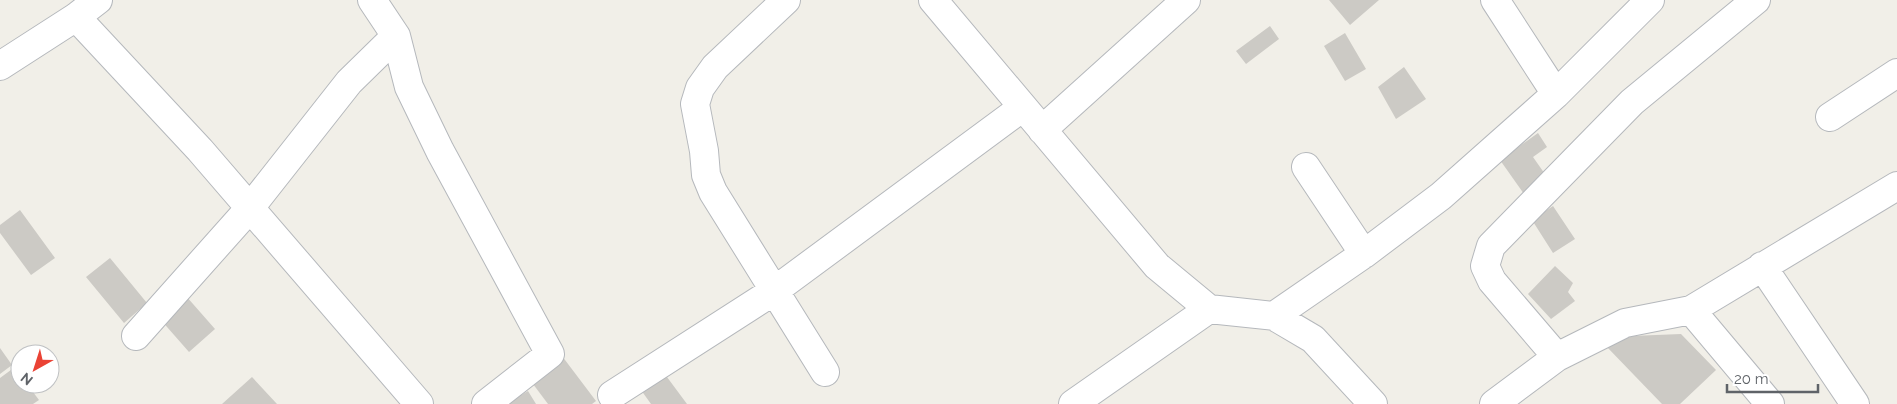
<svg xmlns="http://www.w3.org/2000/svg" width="1897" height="404" viewBox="0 0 1897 404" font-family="Raleway,sans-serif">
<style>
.building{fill:#cccac5}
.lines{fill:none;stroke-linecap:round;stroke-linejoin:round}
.minor-casing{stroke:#b5b8bc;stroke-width:30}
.minor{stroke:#fff;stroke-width:28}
</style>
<rect width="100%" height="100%" fill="#f1efe8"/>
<path class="building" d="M1329,0H1379L1350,25Z
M1270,26L1279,39L1246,64L1236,51Z
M1345,33L1366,69L1345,81L1324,46Z
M1404,67L1426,99L1396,119L1378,87Z
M1538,133L1547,147L1533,157L1547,177L1524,194L1500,160Z
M1553,206L1575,239L1553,253L1532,220Z
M20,210L55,258L31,275L0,233V225Z
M110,258L147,303L124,323L86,277Z
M1555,266L1573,283L1568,292L1575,301L1551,319L1528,294Z
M186,296L215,329L189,352L160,319Z
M1681,334L1716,370L1680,404H1662L1606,346L1631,336Z
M0,348L12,365L0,374Z
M562,356L596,401L592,404H548L530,380Z
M15,367L20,374V384H27L39,400L33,404H0V378Z
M664,373L687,404H651L641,390Z
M252,377L277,404H222Z
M528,391L536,404H493L515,394L518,397Z"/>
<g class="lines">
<g class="minor-casing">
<path id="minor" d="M372,0L396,36L409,87L440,151L550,354L486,404
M786,0L715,67L700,88L695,104L704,151L706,175L713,192L825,372
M933,0L1157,266L1209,309L1274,316L1313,339L1373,404
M1495,0L1556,94
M76,17L200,150L419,404
M0,66L76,17L98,0
M1830,117L1897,73
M1042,130L1186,0
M1306,167L1364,254L1441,196L1556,94L1650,0
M1762,266L1855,404
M1691,310L1770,404
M1274,316L1364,254
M136,336L249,209L349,82L396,36
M1557,357L1492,281L1485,266L1491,246L1632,102L1756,0
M612,395L774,291L1023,107
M1073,404L1209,309
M1494,404L1557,357L1625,323L1691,310L1897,186"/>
</g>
<use href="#minor" class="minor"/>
</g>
<g transform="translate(35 369) rotate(219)"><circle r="24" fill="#ffffff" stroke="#bfc1c3"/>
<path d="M0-4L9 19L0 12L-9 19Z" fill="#ea4335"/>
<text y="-8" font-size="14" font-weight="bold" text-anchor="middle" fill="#5f6368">N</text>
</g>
<path d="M1727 384v8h91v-8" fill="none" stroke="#5f6368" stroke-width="2.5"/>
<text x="1734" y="384" font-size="15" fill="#5f6368" stroke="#ffffff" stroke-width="4" paint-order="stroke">20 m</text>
</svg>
